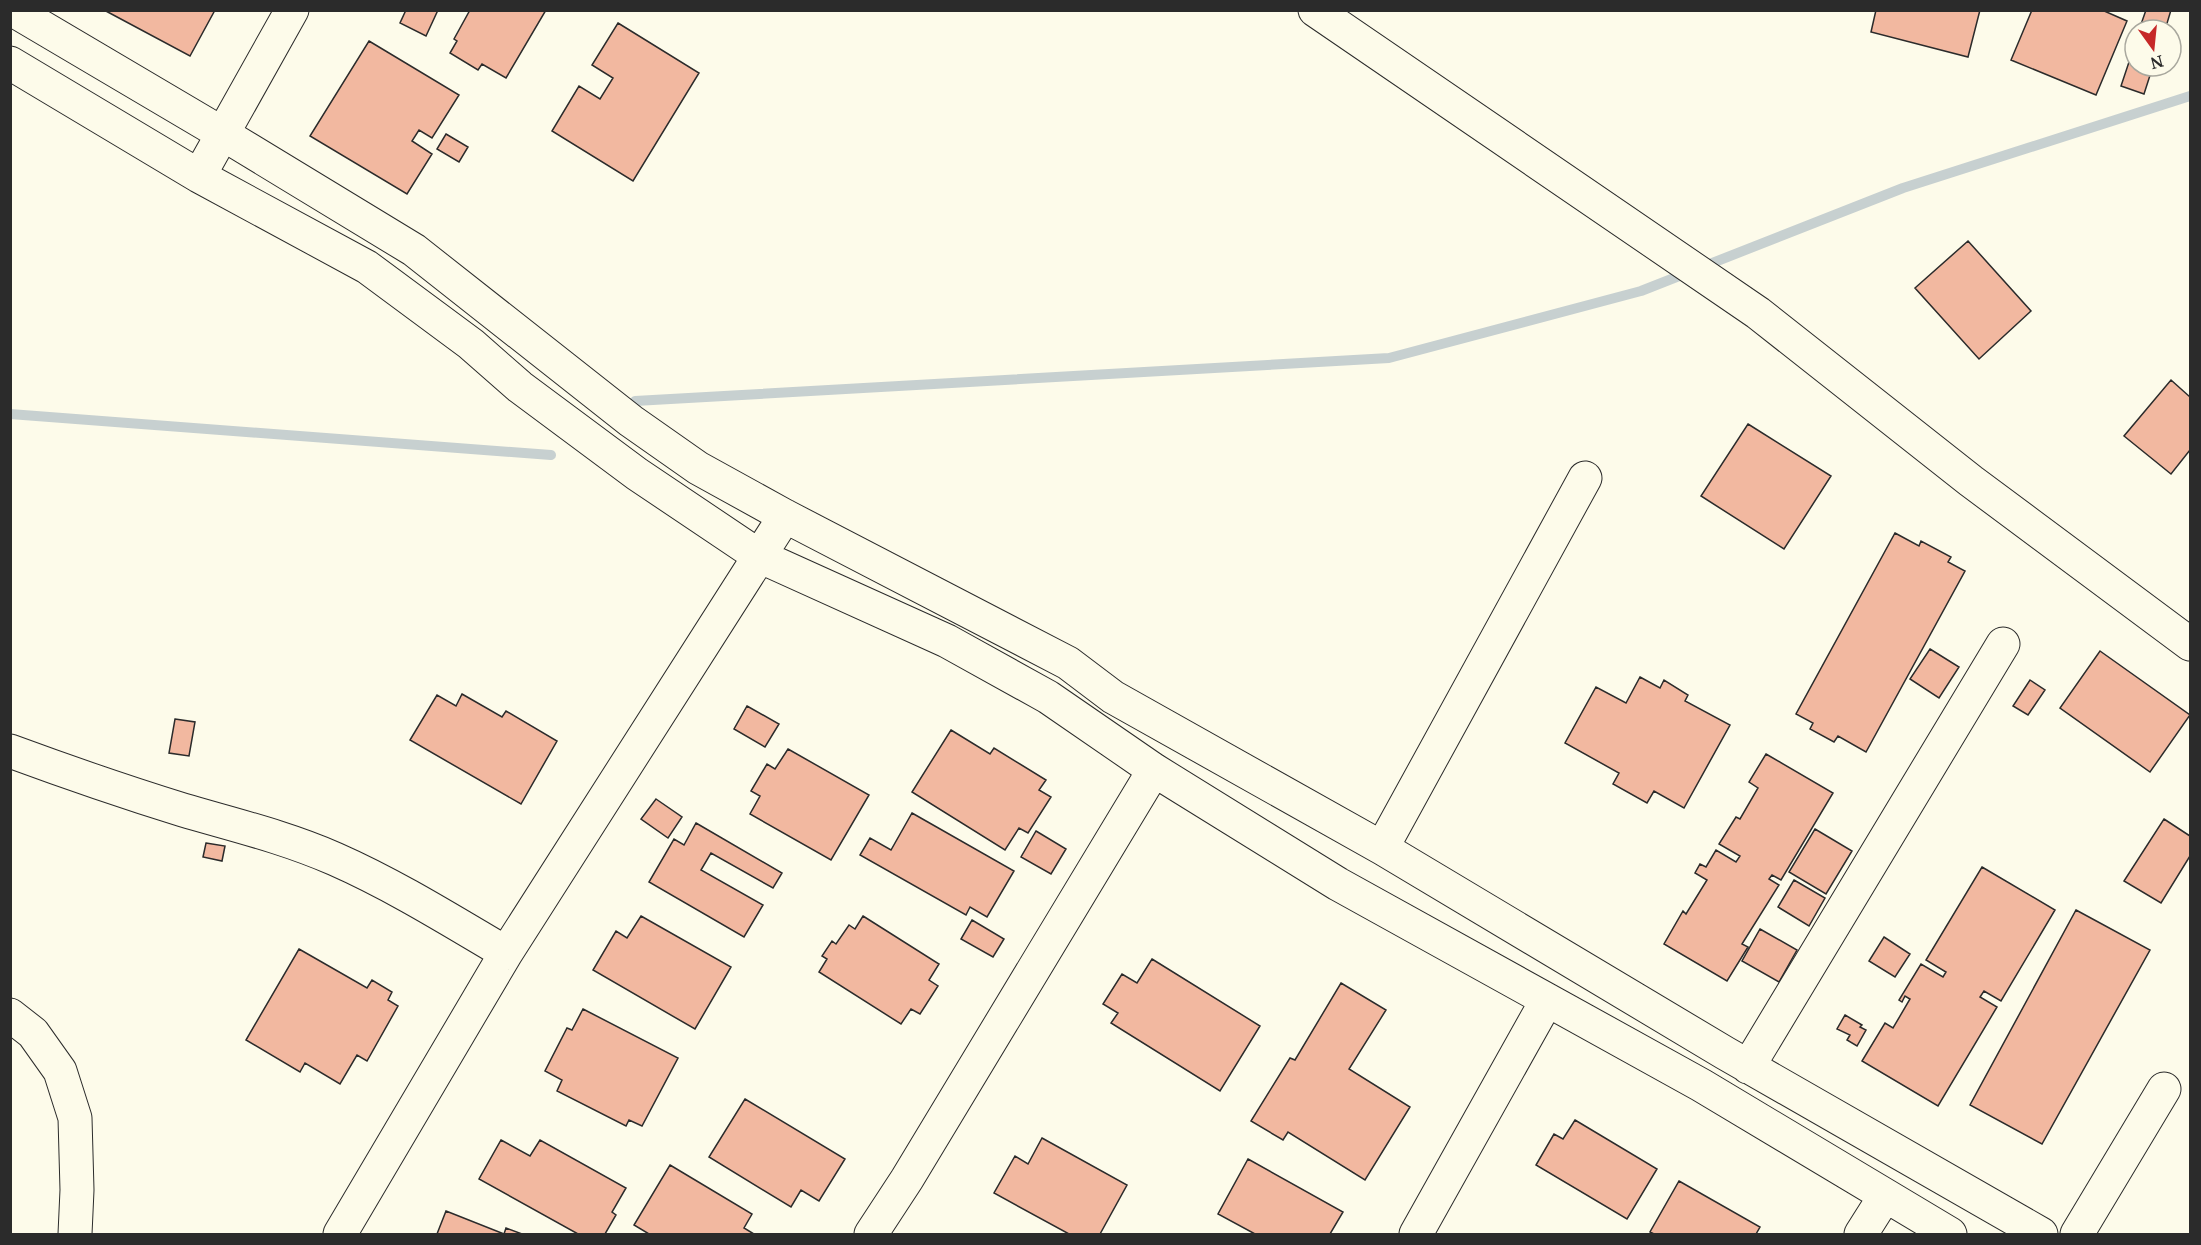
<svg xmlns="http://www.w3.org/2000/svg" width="2201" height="1245" viewBox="0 0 2201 1245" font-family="'Noto Serif',serif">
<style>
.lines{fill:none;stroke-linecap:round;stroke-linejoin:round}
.stream{stroke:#c7d0d0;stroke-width:10}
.building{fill:#f2b8a0;stroke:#2b2b2b;stroke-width:1.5}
.minor-casing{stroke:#2b2b2b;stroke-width:35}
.minor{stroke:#fdfbea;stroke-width:33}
</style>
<rect width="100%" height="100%" fill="#fdfbea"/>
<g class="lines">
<path class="stream" d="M635,401L1389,358L1641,291L1903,188L2190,96
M10,414L551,455"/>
</g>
<path class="building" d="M104,10H215L190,56Z
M406,10H438L426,36L400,23Z
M470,10H546L506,78L482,64L478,70L450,53L457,41L454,39Z
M1876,10H1980L1968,57L1871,32Z
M2032,10H2102L2127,21L2096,95L2011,60Z
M2146,10H2171L2165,30H2139Z
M618,23L699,73L633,181L552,131L579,86L600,99L613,78L592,65Z
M369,41L459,95L432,138L419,130L412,141L432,154L407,194L310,136Z
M2135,44V66H2153L2144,94L2121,86Z
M446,134L468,147L459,162L437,149Z
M1968,241L2031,311L1979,359L1915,288Z
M2171,380L2190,397V450L2171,474L2124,436Z
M1748,424L1831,476L1784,549L1701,496Z
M1895,533L1919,546L1921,541L1951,557L1948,562L1965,571L1866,752L1838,736L1834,742L1810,729L1813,723L1796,714Z
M1930,649L1959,667L1939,698L1910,679Z
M2100,651L2190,715L2150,772L2060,708Z
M1640,677L1660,688L1664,680L1688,695L1685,701L1730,725L1684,808L1654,791L1647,803L1613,784L1619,773L1565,743L1596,687L1626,703Z
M2030,680L2045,690L2028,715L2013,706Z
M462,694L502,717L506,711L557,741L521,804L410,740L437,695L456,706Z
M747,706L779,724L765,747L734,729Z
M175,719L195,722L189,756L169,753Z
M951,730L990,754L994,748L1046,780L1039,790L1051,797L1028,833L1019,828L1005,850L912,792Z
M788,749L869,795L831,860L750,814L760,796L751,791L767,764L775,769Z
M1766,754L1833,793L1781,880L1772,875L1769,879L1779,885L1742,944L1748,947L1727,981L1664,944L1683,911L1686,914L1707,880L1695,873L1700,864L1706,867L1716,850L1736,862L1740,856L1719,844L1736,817L1740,819L1758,788L1749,782Z
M656,799L682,817L668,838L641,819Z
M912,813L1014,871L987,917L970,907L966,915L860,855L870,838L891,850Z
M2164,819L2190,836V856L2161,903L2124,881Z
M696,823L782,873L773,888L711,853L701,870L763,905L744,937L649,882L674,839L684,845Z
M1815,829L1852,851L1826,894L1789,872Z
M1036,831L1066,849L1051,874L1021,857Z
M206,843L225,846L222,861L203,857Z
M1982,867L2055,910L2001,1001L1984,991L1980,997L1997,1007L1938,1106L1862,1061L1885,1023L1893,1028L1910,999L1905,996L1902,1002L1899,1000L1921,964L1943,977L1946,972L1926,960Z
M1794,880L1825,898L1809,926L1778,907Z
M2076,910L2150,950L2042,1144L1970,1105Z
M641,916L731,967L695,1029L593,970L616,931L627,938Z
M863,916L939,964L929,980L938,986L920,1014L911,1009L901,1024L819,972L827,959L822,956L832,941L836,944L849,925L855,929Z
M972,920L1004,939L993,957L961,939Z
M1760,929L1797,950L1779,982L1742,961Z
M1884,937L1910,954L1895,977L1869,961Z
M299,949L367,988L372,980L392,992L388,1000L398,1006L367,1061L357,1055L340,1084L305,1063L300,1072L246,1040Z
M1152,959L1260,1026L1220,1091L1111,1023L1118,1013L1103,1004L1122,974L1137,983Z
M1341,983L1386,1010L1349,1069L1410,1107L1365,1180L1288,1132L1283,1140L1251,1121L1290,1058L1295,1060Z
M583,1009L678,1058L642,1126L629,1120L626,1126L557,1091L562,1080L545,1071L567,1028L572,1030Z
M1845,1015L1862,1025L1860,1027L1866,1030L1857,1046L1847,1040L1850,1035L1837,1029Z
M745,1099L845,1159L819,1201L801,1190L791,1207L709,1157Z
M1575,1120L1657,1169L1627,1219L1536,1165L1554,1134L1563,1139Z
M1042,1138L1127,1185L1100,1234H1069L994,1193L1015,1156L1028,1164Z
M501,1140L530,1156L540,1140L626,1188L612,1212L616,1215L605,1234H578L479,1179Z
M1248,1159L1343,1212L1330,1234H1255L1218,1214Z
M670,1165L752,1214L744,1228L754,1234H649L634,1225Z
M1679,1181L1760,1227L1756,1234H1654L1650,1232Z
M446,1211L504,1234L506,1228L522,1234H437Z"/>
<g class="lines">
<g class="minor-casing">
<path id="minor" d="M13,10L223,134L414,250L631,421L698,468L785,516L1068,663L1113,697L1382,848L1725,1053L2041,1234
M1315,10L1758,313L1971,481L2190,644
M10,63L199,176L367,267L471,344L520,387L637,474L759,556L947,641L1048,697L1154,770L1338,884L1701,1085L1950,1234
M199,176L292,10
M10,751C67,772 125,792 183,810C234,825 285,837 335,859C394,885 450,920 506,953
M1382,848L1585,478
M10,1015L33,1033L60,1071L75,1118L77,1190L75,1234
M1748,1067L2003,644
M340,1234L506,953L785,516
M871,1234L907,1179L1154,770
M1416,1234L1547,1000
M1861,1234L1885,1196
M2077,1234L2164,1089"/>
</g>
<use href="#minor" class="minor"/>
</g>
<rect width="2201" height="1245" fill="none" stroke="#2b2b2b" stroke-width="24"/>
<g transform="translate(2153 48) rotate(165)"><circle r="28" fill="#fdfbea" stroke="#a9a89e" stroke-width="1.5"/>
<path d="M0-4.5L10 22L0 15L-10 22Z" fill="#c62828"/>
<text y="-9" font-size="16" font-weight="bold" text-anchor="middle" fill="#2b2b2b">N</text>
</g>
</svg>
